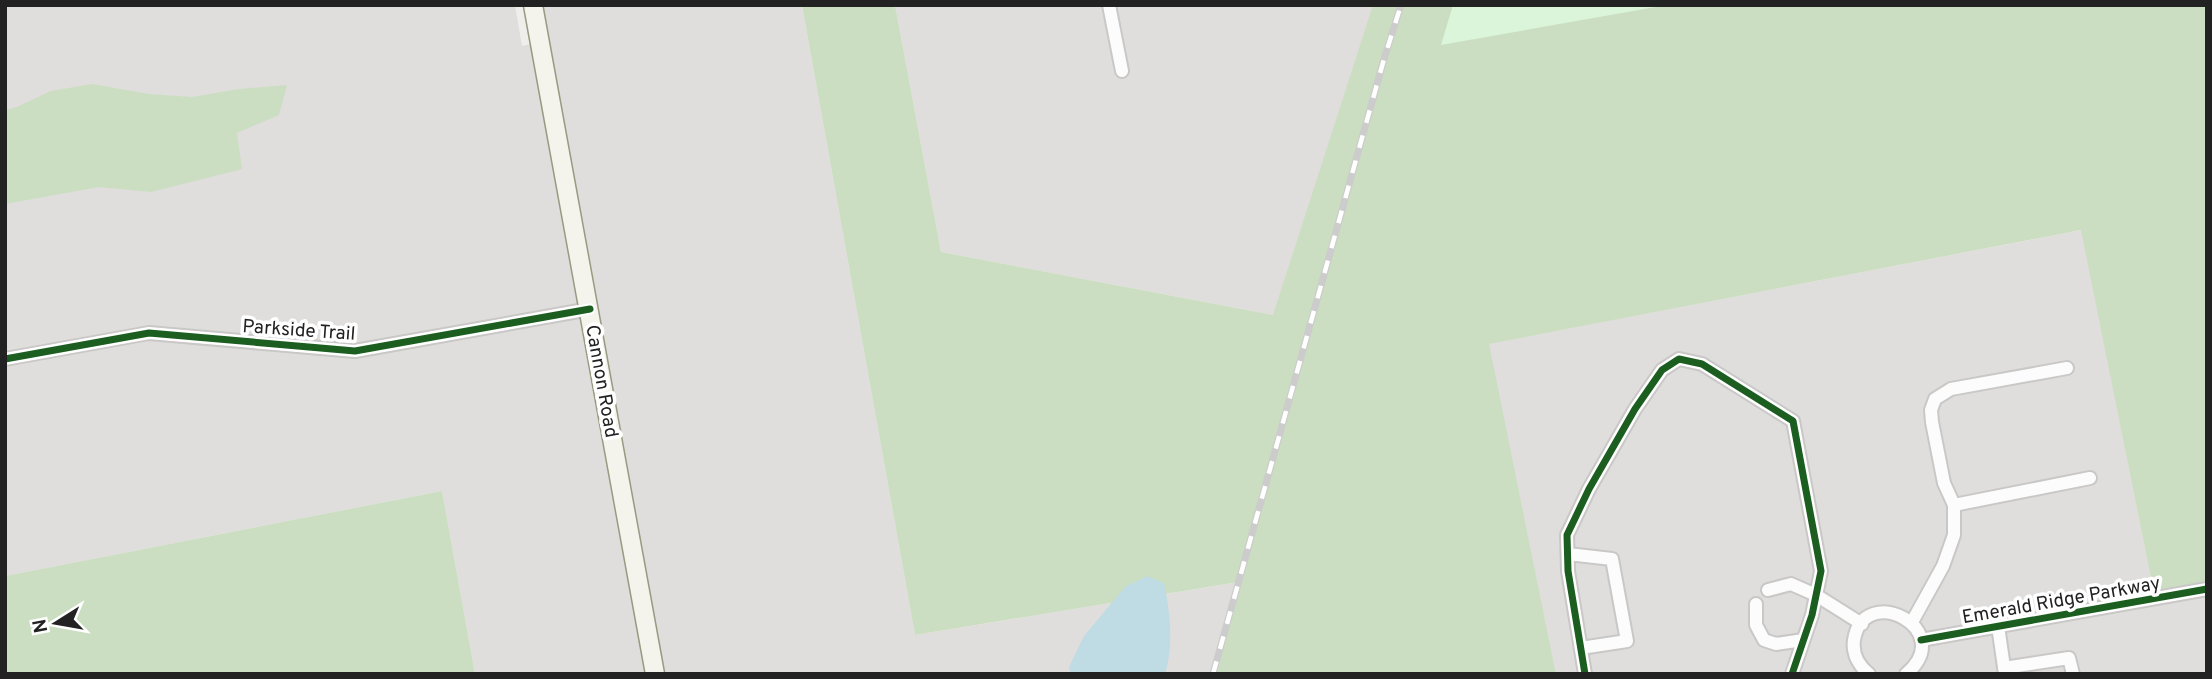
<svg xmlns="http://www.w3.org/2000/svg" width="2212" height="679" viewBox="0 0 2212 679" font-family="Overpass,sans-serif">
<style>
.residential{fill:#dfdedc}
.forest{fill:#cbdec1}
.park{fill:#daf5da}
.water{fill:#bfdbe3}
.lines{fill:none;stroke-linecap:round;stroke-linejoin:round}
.street-casing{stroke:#c9c8c7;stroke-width:16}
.secondary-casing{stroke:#999a82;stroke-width:21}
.street{stroke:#fdfcfc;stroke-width:12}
.secondary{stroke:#f4f4ed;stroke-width:18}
.rail-casing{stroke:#ccc;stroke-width:7}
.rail{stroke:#fff;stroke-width:4.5;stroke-dasharray:13;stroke-linecap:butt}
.cycleway-casing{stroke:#fff;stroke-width:11}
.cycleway{stroke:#1b5e20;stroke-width:7}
.labels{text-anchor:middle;stroke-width:7;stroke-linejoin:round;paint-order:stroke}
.street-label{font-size:19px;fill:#222;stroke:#fff}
</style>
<rect width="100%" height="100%" fill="#f0eeeb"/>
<path class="residential" d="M5,5H515L522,46L540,42L533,5H802L915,635L1239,582L1213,674H475L442,491L5,576Z
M895,5H1376L1279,316L941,252Z
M2082,230L2155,598L2207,589V674H1556L1488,344Z"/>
<path class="forest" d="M802,5H895L941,252L1273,315L1373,5H2207V589L2155,598L2081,230L1489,344L1556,674H1213L1238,582L915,635Z
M92,84L149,94L192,97L239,89L287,85L279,115L237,133L242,169L151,192L99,187L5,204V110L17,107L51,91Z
M442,491L475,674H5V576Z"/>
<path class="park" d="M1453,5H1667L1441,45Z"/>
<path class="water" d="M1147,576L1164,583C1170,613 1174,643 1165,674H1071L1069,667L1084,636L1125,587Z"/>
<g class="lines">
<g class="street-casing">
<path id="street" d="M1109,5L1122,71
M5,359L149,333L355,351L590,309
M1954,505L2090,478
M1568,554L1612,559L1627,641L1581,648
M1768,590L1791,584L1816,595L1862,624
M1756,604V625L1764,640L1776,644L1803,640
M1912,622L1943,566L1954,535V505L1944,483L1932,422L1931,410L1935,399L1951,389L2067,368
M1998,626L2005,674
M1921,640L2207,589
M2004,668L2069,658L2073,674
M1585,674L1568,571L1567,535L1589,489L1635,409L1662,370L1679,359L1702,364L1793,421L1821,571L1812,615L1792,674
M1869,674C1859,666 1852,654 1854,640C1864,580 1959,630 1906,674"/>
</g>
<g class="secondary-casing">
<path id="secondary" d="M533,5L655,674"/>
</g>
<use href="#street" class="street"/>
<use href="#secondary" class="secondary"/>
<g class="rail-casing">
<path id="rail" d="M1213,674L1384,59L1401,5"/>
</g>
<use href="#rail" class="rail"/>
<g class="cycleway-casing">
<path id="cycleway" d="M5,359L149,333L355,351L590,309
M1921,640L2207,589
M1585,674L1568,571L1567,535L1589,489L1635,409L1662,370L1679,359L1702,364L1793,421L1821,571L1812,615L1792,674"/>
</g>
<use href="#cycleway" class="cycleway"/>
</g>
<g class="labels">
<g class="street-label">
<text transform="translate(299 329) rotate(4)" y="7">Parkside Trail</text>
<text transform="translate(603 381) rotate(80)" y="7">Cannon Road</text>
<text transform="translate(2061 599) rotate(-10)" y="7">Emerald Ridge Parkway</text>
</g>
</g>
<rect width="2212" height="679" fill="none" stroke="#222222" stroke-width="14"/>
<g transform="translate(56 623) rotate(259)" stroke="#ffffff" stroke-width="5" paint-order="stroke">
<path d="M0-5L12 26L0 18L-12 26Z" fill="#222222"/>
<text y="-10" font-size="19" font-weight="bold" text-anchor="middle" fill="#222222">N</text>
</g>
</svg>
